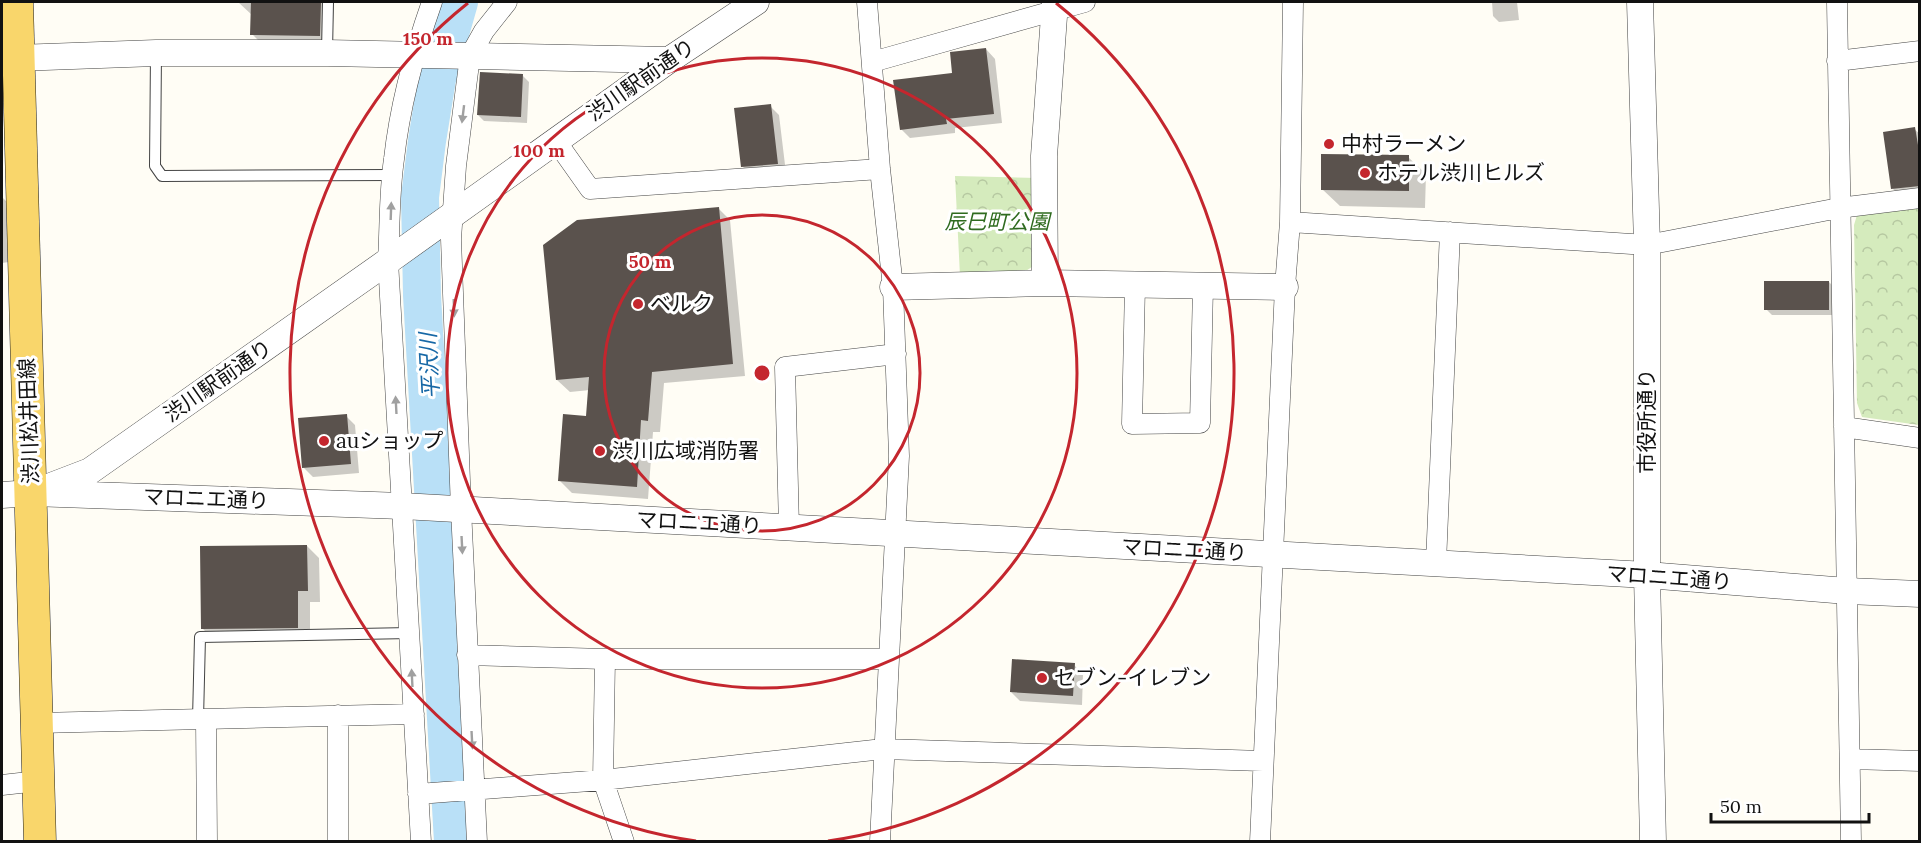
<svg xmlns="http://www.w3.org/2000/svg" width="1921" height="843" viewBox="0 0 1921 843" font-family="Lora,'Noto Sans JP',serif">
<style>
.park{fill:url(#park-crowns)}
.shadow{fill:#0003}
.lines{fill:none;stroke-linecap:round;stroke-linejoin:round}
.river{stroke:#b9e0f7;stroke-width:38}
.building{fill:#5a524d}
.service-casing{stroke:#444;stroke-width:12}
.minor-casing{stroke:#444;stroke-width:21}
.tertiary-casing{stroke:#444;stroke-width:27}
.primary-casing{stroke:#222;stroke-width:33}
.service{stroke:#fff;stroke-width:10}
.minor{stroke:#fff;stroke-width:20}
.tertiary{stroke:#fff;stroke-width:26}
.primary{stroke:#f9d66b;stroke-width:32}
.oneway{fill:#a0a0a0}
.ring{fill:none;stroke:#c4262e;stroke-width:3}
.poi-dot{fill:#c4262e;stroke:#fff;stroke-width:2}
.labels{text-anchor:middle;stroke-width:6;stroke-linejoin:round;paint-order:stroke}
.street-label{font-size:21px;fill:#111;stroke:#fff}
.poi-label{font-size:21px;fill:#111;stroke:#fff;text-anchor:start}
.park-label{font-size:21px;font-style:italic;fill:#2f6b1f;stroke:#fff}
.water-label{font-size:22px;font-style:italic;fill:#1768a6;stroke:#fff}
.centre{fill:#c4262e;stroke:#fff;stroke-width:3}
.ring-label{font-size:18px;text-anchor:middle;font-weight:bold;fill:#c4262e;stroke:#fff;stroke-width:6;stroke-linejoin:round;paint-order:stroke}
</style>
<defs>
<pattern id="park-crowns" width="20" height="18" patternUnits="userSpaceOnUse" patternTransform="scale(1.5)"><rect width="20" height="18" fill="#d5ebbd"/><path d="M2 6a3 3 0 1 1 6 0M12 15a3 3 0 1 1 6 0" fill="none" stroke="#b6c8a1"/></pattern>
</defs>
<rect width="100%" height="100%" fill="#fffdf5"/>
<path class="park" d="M955,176L1037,178L1035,265L1021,274L960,276Z
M1919,208V425L1862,417L1857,403L1854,225L1857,215Z"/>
<path class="shadow" d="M238,2H334L332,47L264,46L252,34V15Z
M1492,2H1517L1519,20L1499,22L1493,16Z
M986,49L995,59L1002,123L955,128V133L910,138L901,129Z
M523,76L529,82L527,123L484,121L478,115Z
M770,106L779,115L786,173L751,175L742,166Z
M1914,129L1920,134V197L1902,198L1893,189Z
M1408,157L1426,174L1425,208L1340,206L1322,189Z
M2,197L8,203L9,262L2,263Z
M718,208L730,220L745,376L664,383L660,432H653L648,499L572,493L560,481L587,417L590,390L570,392L557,380Z
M1829,282L1835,288V315H1772L1766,309Z
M346,416L355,425L359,473L313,477L303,467Z
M307,546L319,558L320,602H310V639L215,641L203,629Z
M1074,665L1083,674L1082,705L1020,701L1011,692Z"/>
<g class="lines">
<path class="river" d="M453,842L422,295L420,197L427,141L437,79L459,2"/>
</g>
<path class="building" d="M251,2H321L320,36L250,35Z
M986,48L994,114L946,119L947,124L900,130L893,80L952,73L950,52Z
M480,72L523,74L521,117L477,115Z
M771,104L778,164L741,167L734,108Z
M1915,127L1920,157V186L1891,189L1883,132Z
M1321,154L1409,155V191L1321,190Z
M719,207L733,364L652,372L648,421L641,420L637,487L558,481L563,414L586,416L589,377L556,380L543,245L577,220Z
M1764,281H1829V310H1764Z
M347,414L351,464L302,468L298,418Z
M307,545L308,591H298V628L201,629L200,546Z
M1012,659L1075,663L1073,696L1010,692Z"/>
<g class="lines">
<g class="service-casing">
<path id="service" d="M327,52L328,2
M156,53L155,166L162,176L392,175
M198,719L200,637L410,633"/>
</g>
<g class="minor-casing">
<path id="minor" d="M867,2L880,169L893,287L899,456L880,842
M1837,2L1851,842
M1837,61L1920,51
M872,62L1085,2
M556,141L590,189L880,169
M1290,222L1647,245L1839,208L1920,198
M1135,285L1132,424L1200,423L1203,286
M1844,427L1920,438
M789,528L785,367L896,354
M1436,563L1450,232
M467,655L605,659H888
M605,659L603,780L624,842
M206,719L207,842
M38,723L414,714
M1850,759L1920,761
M2,785L38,781
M418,794L603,780L883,749L1263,761
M338,842V715
M421,842L388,261C390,227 389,193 394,159C400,105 414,53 432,2
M477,842L461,509L451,239L456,166L470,56L484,31L507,2
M1260,842L1285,287L1290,222L1293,2"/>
</g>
<g class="tertiary-casing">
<path id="tertiary" d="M1640,2L1647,245V575L1653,842
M17,58L156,53H327L669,60
M1045,283L1044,156L1055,2
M893,287L1045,283L1285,287
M43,489L90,471L388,261L669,60L756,2
M2,495L32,493L402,506L1647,575L1847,591L1920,594"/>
</g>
<g class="primary-casing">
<path id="primary" d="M17,2L40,842"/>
</g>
<use href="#service" class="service"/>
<use href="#minor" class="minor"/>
<use href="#tertiary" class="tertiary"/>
<use href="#primary" class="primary"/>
</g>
<defs><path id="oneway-solid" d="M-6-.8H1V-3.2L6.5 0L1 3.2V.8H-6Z" transform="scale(1.5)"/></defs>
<g class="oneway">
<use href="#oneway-solid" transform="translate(463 114) rotate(97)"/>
<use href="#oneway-solid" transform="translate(391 211) rotate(-88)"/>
<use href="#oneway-solid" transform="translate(454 308) rotate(88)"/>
<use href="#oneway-solid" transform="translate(396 405) rotate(-93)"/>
<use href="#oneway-solid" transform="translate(462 545) rotate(87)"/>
<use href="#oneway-solid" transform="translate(412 678) rotate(-93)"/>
<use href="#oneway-solid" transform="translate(472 740) rotate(87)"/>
</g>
<g class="ring">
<circle cx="762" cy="373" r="158"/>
<circle cx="762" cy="373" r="315"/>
<path d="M696 841A473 473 0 0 1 468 3M1056 3A473 473 0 0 1 828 841"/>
</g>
<g class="poi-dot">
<circle cx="1329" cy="144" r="6"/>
<circle cx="1365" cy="173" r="6"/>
<circle cx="638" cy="304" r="6"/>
<circle cx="324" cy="441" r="6"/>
<circle cx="600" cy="451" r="6"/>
<circle cx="1042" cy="678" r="6"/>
</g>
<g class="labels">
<g class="street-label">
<text transform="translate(641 80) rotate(-35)" y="7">渋川駅前通り</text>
<text transform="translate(218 381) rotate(-35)" y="7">渋川駅前通り</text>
<text transform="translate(29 421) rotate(-92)" y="7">渋川松井田線</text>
<text transform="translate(1647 421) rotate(-90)" y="7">市役所通り</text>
<text transform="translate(206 499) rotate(2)" y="7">マロニエ通り</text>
<text transform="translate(699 523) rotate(3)" y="7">マロニエ通り</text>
<text transform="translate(1184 550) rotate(3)" y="7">マロニエ通り</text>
<text transform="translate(1669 578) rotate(4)" y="7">マロニエ通り</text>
</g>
<g class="poi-label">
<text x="1341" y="151">中村ラーメン</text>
<text x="1377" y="180">ホテル渋川ヒルズ</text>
<text x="650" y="311">ベルク</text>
<text x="336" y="448">auショップ</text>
<text x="612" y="458">渋川広域消防署</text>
<text x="1054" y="685">セブン-イレブン</text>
</g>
<g class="park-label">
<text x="997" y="229">辰巳町公園</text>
</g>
<g class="water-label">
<text transform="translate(429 366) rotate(-93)" y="8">平沢川</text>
</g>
</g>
<circle cx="762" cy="373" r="9" class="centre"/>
<g class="ring-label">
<text x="428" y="45">150 m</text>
<text x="539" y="157">100 m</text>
<text x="650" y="268">50 m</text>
</g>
<rect width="1921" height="843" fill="none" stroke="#111111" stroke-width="6"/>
<path d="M1711 813v9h158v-9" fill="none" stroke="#111111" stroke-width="3"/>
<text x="1720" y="813" font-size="18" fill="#111111" stroke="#ffffff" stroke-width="4.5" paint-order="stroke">50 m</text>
</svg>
